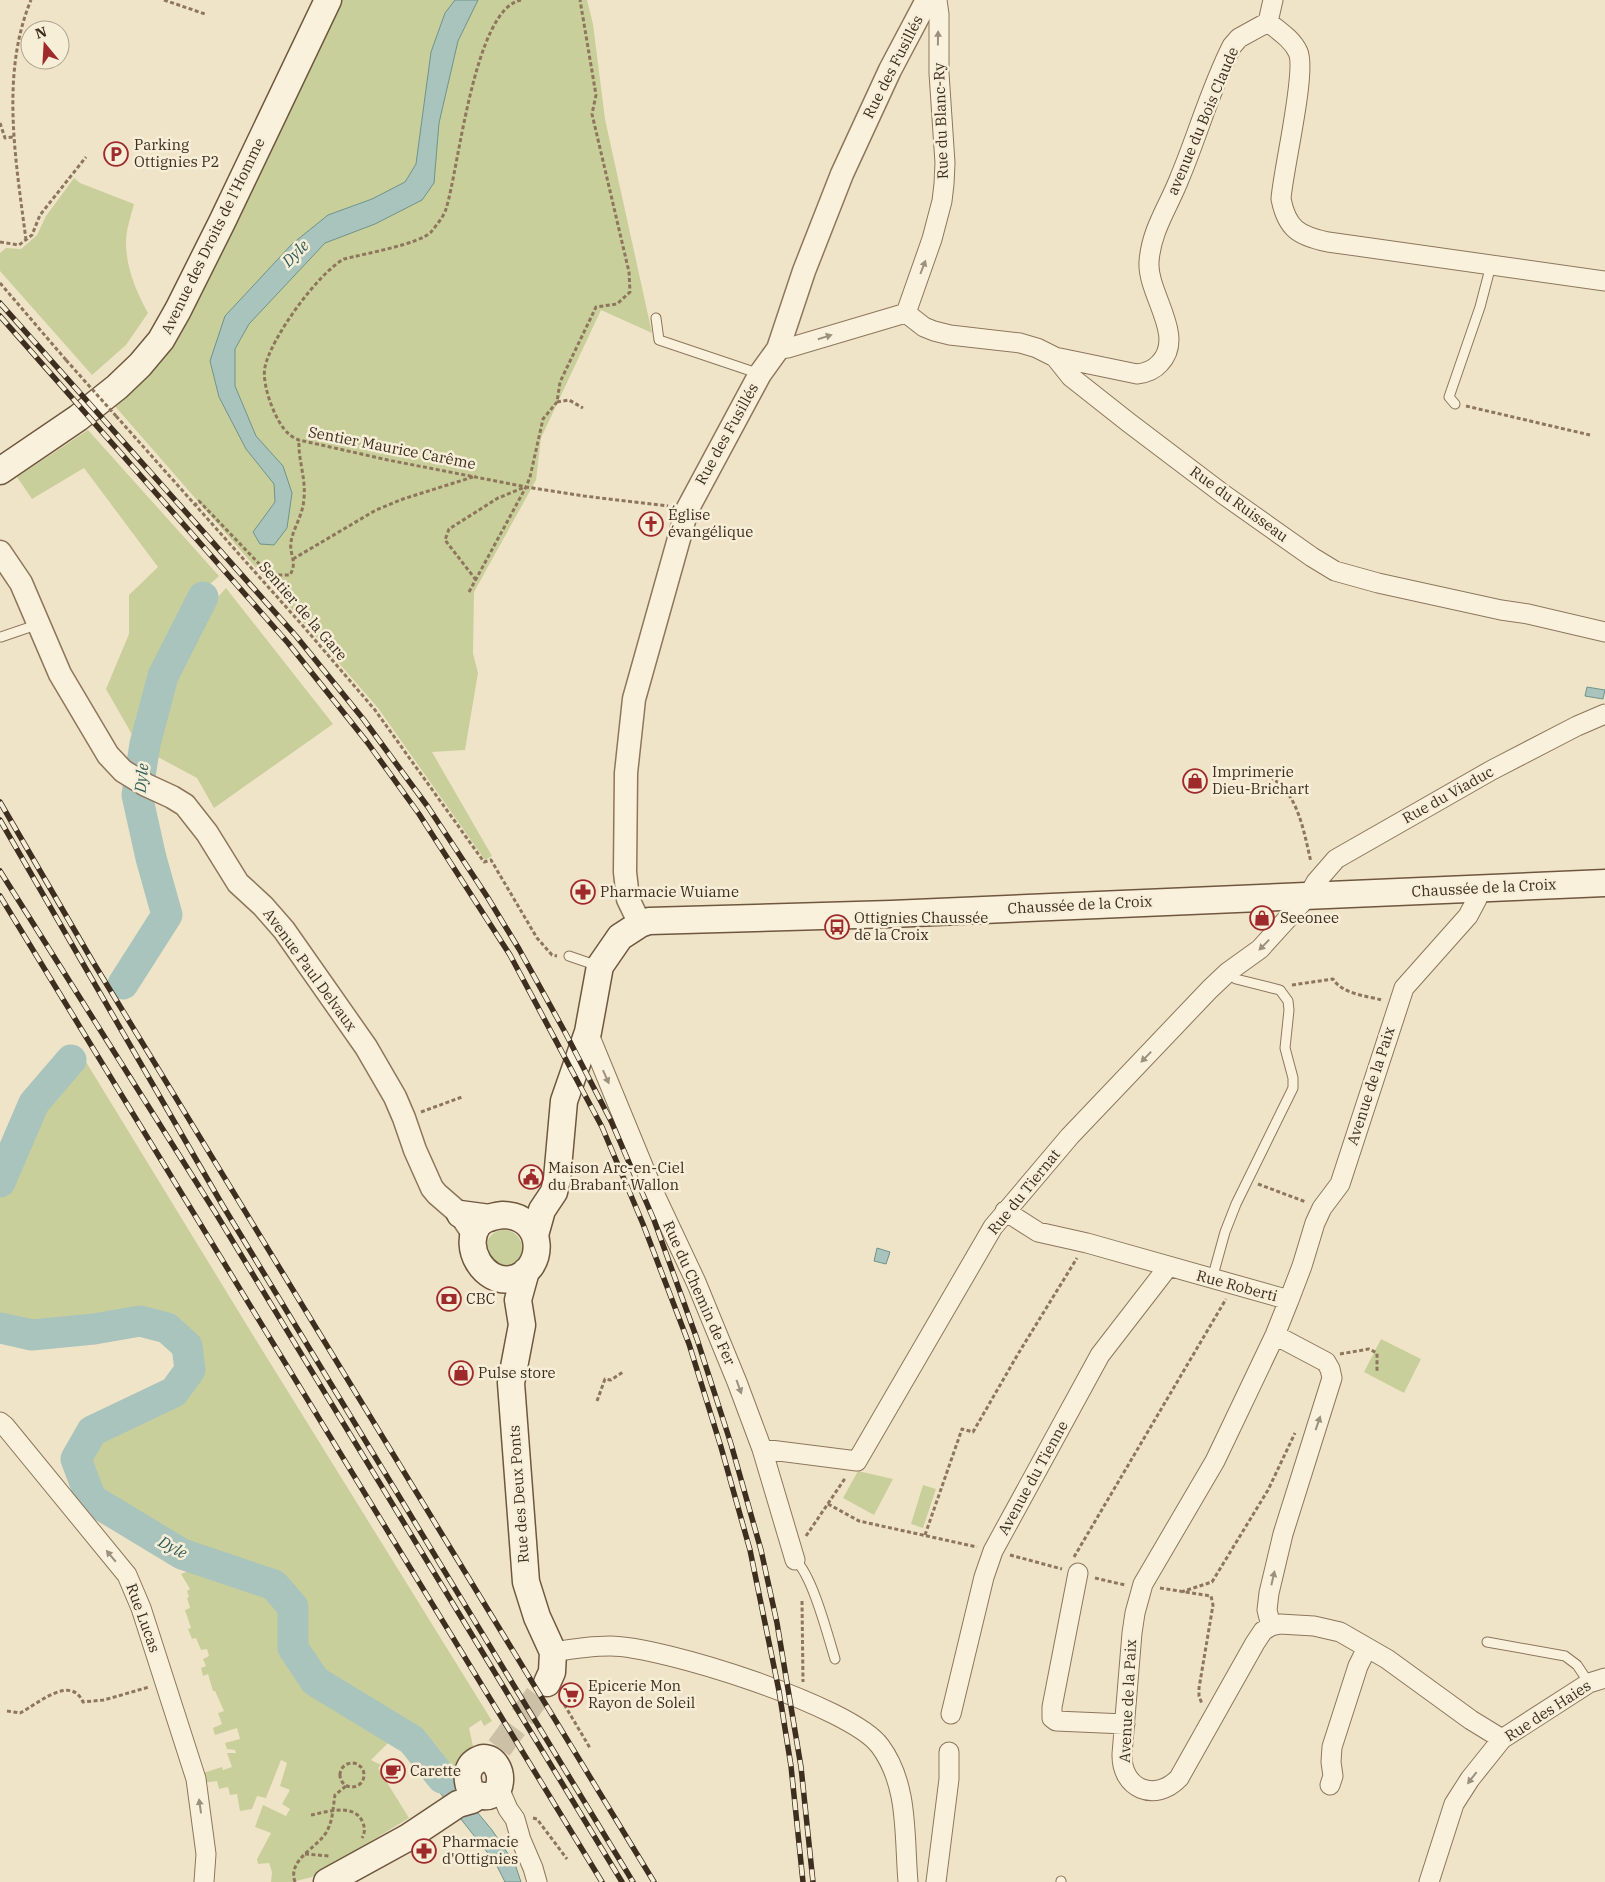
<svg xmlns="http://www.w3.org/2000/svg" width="1605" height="1882" viewBox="0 0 1605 1882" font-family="'IBM Plex Serif',serif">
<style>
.green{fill:#c9cf9b}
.water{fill:#a9c4bc;stroke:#6f938a}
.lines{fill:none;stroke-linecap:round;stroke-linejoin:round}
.river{stroke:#a9c4bc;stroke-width:31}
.secondary-tunnel{stroke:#ccc0a6;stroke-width:26;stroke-dasharray:26 13;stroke-linecap:butt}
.service-casing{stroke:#8d765c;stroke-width:11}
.minor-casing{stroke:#8d765c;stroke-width:21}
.tertiary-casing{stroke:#8d765c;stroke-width:25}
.secondary-casing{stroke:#6f573f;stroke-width:29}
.path{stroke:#8d765c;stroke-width:3;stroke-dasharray:4 2.5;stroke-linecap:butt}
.service{stroke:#faf1dc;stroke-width:9}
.minor{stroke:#faf1dc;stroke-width:19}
.tertiary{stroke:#faf1dc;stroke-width:22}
.secondary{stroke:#faf1dc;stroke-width:26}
.rail-casing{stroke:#3d2e20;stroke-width:5.5}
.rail{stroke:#f7eed8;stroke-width:4;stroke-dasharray:11;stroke-linecap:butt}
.path-bridge{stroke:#8d765c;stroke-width:3;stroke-dasharray:4 2.5;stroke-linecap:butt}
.oneway{fill:#9c907e}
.labels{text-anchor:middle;stroke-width:5;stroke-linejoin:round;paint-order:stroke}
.street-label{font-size:15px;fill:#3d2e20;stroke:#f7eed8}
.poi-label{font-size:15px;fill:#3d2e20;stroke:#f7eed8;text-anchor:start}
.water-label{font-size:16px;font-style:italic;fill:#2f5d5a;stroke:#f7eed8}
</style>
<rect width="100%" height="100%" fill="#f0e4c8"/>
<path class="green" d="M337,0H587L593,24L605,119L652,333L601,310L541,438L536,480L474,592L473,653L478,673L465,750L432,752L492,856L485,860L378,708L114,405Z
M74,178L80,183L134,204C131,216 126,230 126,242C126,268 136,291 148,313L126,345L92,375L0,271V253L6,248L21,249L37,235L46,216Z
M88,430L219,576L197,596L158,675L138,745L106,689L129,634V595L158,567L84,468L32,499L17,477Z
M226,588L333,724L214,808L197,778L154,755L175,665L203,614Z
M83,1057L248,1327L492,1721L484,1726L481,1720L469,1728L473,1746L464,1754L450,1779L419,1742L412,1747L394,1737L371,1760L381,1765L378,1768L409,1818L312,1877L292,1882H271L272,1872L269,1863L258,1864L257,1859L271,1833L255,1827L263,1805L286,1816L290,1809L282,1804L290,1790L280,1786L287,1763L281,1760L266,1798L257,1796L252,1809L240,1811L237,1794L230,1795L228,1787L219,1789L217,1781L202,1783L200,1774L222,1767L223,1770L232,1767L227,1753H236L235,1750L227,1749L225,1743L240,1739L237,1728L215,1735L213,1728L222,1724L218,1713L224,1711L215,1691H213L208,1674L203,1676L201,1668L206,1666L203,1659L209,1656L207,1649L201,1650L196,1638L192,1639L188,1629L191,1628L185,1610L190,1608L187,1598L189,1597L187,1591L190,1589L181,1574L196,1568L180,1561L145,1518L97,1495L84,1462L98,1438L182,1395L197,1368L192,1344L169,1322L141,1319L33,1332L0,1325V1198L37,1104Z
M486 1248a18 18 0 1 1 36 0a18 18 0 1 1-36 0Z
M1381,1339L1421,1359L1404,1393L1364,1372Z
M858,1471L893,1479L874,1515L843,1498Z
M923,1485L936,1489L923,1528L911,1524Z"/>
<path class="water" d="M455,0H478L458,41L439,123L434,183L422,200L375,224L325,243L249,324L235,349V386L256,436L283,466L292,493L287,528L274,545L260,544L253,532L275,502L274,484L246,449L219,397L210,361L225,316L292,244L328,215L372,199L405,182L416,164L431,52L445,13Z
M1587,687L1605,690L1603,699L1585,696Z
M877,1248L890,1252L886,1264L874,1261Z
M419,1742L492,1830L515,1864L521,1882H505L495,1862L441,1794L412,1747Z"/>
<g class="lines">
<path class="river" d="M123,984L167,915L151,858L137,795L145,744L163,676L203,597
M0,1182L34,1103L71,1060
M0,1328L32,1335L94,1329L140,1321L167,1328L187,1346L190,1370L174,1392L92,1431L76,1459L91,1499L182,1554L274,1585L293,1607V1648L315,1681L412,1740L442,1778"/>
<path class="secondary-tunnel" d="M499,1748L547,1683"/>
<g class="service-casing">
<path id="service" d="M656,318L659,340L760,374
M1455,404L1449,397L1480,307L1491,265
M1,637L39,624
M569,956L598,966
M1212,1279L1225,1232L1236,1204L1293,1088V1078L1285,1048L1289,1010L1288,1001L1280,990L1236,979L1228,972
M795,1560C812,1574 828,1636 835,1659
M1487,1642L1565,1656L1577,1665L1589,1683
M1061,1882V1881"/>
</g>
<g class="minor-casing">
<path id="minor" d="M1268,22L1273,0
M906,313L924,327L934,331L950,335L1020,343L1037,348L1055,357L1071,377L1128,422L1223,494L1312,557L1335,571L1378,583L1501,610L1528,614L1605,632
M906,313L932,239L942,201L944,184L945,163L939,73V14L937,0
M778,349L788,348L906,313
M1055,357L1137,374C1146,373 1154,370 1160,363C1186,336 1147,294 1149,262C1151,230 1169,206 1180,177C1198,134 1211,87 1232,46L1239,38L1268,22C1279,31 1292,39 1298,52C1307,71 1283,170 1281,199C1287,229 1299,236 1328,242L1605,281
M588,1032L655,1195L696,1282L737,1382L762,1449L795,1560
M1005,1211L1038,1232L1087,1243L1289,1300L1275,1335L1215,1461L1143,1584L1135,1613L1132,1633L1122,1754C1121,1789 1155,1803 1179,1778L1255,1643L1263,1631L1271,1626L1280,1624L1314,1626L1340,1632L1387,1659L1471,1720L1502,1739
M1289,1300L1302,1266L1315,1223L1322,1208L1340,1184L1404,988L1468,916L1477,899L1478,887
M0,1422L5,1426L127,1575L141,1608L196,1779L206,1854L204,1882
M762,1449L857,1461L993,1227L1070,1136L1210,989L1228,972L1260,949L1308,896L1316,882L1336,859L1492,770L1577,726L1605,714
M1078,1573L1052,1707V1718L1056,1721L1125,1724
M1271,1626L1267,1610L1269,1593L1283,1534L1332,1378L1330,1369L1326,1362L1275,1335
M553,1652C571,1649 591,1646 610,1646C661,1646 851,1706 880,1746C909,1785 904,1836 908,1882
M951,1714L984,1577L993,1551L1100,1355L1168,1267
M1330,1785L1333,1776L1331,1762L1332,1747L1358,1666L1367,1648
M499,1788L508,1809L515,1819L521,1840L533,1868L537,1882
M936,1882L949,1779V1752
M1429,1882L1454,1804L1470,1779L1502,1739L1589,1683L1605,1678"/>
</g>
<g class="tertiary-casing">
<path id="tertiary" d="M0,552L21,583L60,674L108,755L123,771L146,785L172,797L185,805L207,833L238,883L263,906L284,930L366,1047L395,1097L404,1118L415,1150L432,1188L437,1194L460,1214L470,1229
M640,924L628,899L625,872L626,773L634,699L687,510L760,374L778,349L804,271L842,174L890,70L927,0"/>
</g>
<g class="secondary-casing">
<path id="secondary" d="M0,471L78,418L117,387L140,365L161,340L178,310L222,222L328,0
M460,1214L490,1218
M503,1215C548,1216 545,1273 511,1279C484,1284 462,1247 478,1225C484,1218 494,1216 503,1215Z
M535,1235L542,1210L554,1192L557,1179L564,1101L588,1032L600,966L620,937L640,924L649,921L891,914L1605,883
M526,1271L518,1300L522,1325L511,1383L526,1582L537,1617L553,1652L552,1672L547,1683
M483,1758C507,1758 508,1811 471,1792C465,1777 466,1763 483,1758Z
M327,1882L407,1838L458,1804L472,1800L478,1796"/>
</g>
<path class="path" d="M164,0L205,14
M521,0C474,9 459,168 446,209C444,216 436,226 431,232C420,244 363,254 344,259C318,273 271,338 265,367C261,384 276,424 289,434C292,437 296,439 299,440L388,460L526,487L584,496L668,506
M0,123L5,138L13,137
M26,240C16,162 0,74 31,0
M0,242L19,245L32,235L40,215L86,157
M0,283L66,360
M557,402L569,400L583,408
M1466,406L1590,435
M116,416L303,626L375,710L484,862L491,860L537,938L552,955L557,956
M194,506L199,501L266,571L276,575H290C298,561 289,555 291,542C293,528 303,516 304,498C306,478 298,460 299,440
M293,559L376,510L403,499L476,476
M476,580L445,540L449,529L498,498L525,487
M469,592L526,487L530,477L543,419L557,402L560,382L596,307L617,304L630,292L629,272L592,114L596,95L580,0
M1259,770C1266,775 1276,780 1282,786C1300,805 1305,837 1311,862
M1292,985L1333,979C1342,994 1367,996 1382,1000
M421,1112L462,1097
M1258,1184L1306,1202
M1340,1354L1369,1349L1377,1353V1371
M597,1401L605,1379L611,1380L623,1372
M828,1504L859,1521L977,1547
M925,1535L962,1429L973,1432L1018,1354L1077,1258
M806,1536L846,1477
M1010,1555L1062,1569
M1074,1557L1226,1299
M1095,1578L1125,1585
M1160,1588L1211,1596L1213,1605L1199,1688V1696L1202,1704
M1181,1592L1212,1582L1268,1490L1295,1433
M802,1601L803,1682
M561,1699L590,1748
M7,1711L20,1713C38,1704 70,1674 83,1702L104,1700L149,1687
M340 1775a12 12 0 1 1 24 0a12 12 0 1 1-24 0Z
M311,1815C327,1812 355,1802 363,1823C365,1828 365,1833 362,1838
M533,1818L537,1819L567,1859
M305,1854L329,1856
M295,1882C287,1859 318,1848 327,1831C333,1820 333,1807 335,1795L346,1786"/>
<use href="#service" class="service"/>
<use href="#minor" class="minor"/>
<use href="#tertiary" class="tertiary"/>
<use href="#secondary" class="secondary"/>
<g class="rail-casing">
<path id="rail" d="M0,303L296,636L364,720L428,807L488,898L519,949L566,1034L611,1121L654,1220L697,1339L731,1444L761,1550L777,1623L801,1767L813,1882
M0,316L288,643L367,742L419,814L510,955L602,1127L643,1224L689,1344L721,1447L750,1550L779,1691L791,1766L803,1882
M0,802L93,962L654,1882
M0,820L223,1206L633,1882
M0,871L215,1212L622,1882
M0,896L602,1882"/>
</g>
<use href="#rail" class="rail"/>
<path class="path-bridge" d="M66,360L116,416"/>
</g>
<defs><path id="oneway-solid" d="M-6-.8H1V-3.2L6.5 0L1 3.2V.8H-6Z" transform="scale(1.25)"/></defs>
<g class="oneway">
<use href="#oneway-solid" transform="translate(938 38) rotate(-89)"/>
<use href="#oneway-solid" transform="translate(923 267) rotate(-69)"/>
<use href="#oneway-solid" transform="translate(825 337) rotate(-17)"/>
<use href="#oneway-solid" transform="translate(1264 945) rotate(134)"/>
<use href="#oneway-solid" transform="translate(1146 1057) rotate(134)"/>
<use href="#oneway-solid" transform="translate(606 1077) rotate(66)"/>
<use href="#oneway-solid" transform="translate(739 1387) rotate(70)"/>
<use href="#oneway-solid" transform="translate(1318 1423) rotate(-71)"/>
<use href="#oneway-solid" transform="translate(111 1556) rotate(-130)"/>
<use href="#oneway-solid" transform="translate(1273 1578) rotate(-77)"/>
<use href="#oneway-solid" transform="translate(1472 1778) rotate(128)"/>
<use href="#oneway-solid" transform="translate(200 1806) rotate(-98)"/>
</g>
<defs>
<g id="parking-ring" transform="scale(1.25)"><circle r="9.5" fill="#f7eed8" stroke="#9e2a2b" stroke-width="1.5"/><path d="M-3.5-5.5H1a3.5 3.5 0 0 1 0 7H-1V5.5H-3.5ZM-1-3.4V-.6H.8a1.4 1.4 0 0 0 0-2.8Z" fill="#9e2a2b"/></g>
<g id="church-ring" transform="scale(1.25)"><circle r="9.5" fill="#f7eed8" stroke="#9e2a2b" stroke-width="1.5"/><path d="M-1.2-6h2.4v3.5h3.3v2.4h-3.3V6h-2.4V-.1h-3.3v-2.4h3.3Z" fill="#9e2a2b"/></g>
<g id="shop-ring" transform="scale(1.25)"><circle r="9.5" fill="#f7eed8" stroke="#9e2a2b" stroke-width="1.5"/><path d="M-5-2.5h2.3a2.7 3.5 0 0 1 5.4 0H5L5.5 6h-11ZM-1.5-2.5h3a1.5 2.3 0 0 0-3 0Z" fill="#9e2a2b"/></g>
<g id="pharmacy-ring" transform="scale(1.25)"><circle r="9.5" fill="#f7eed8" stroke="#9e2a2b" stroke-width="1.5"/><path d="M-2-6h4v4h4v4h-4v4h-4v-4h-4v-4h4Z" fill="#9e2a2b"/></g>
<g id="bus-ring" transform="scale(1.25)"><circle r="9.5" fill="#f7eed8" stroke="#9e2a2b" stroke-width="1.5"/><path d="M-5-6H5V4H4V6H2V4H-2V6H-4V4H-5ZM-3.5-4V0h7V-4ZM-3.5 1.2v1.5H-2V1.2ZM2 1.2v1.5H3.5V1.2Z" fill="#9e2a2b"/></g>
<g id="civic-ring" transform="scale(1.25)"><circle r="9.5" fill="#f7eed8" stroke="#9e2a2b" stroke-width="1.5"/><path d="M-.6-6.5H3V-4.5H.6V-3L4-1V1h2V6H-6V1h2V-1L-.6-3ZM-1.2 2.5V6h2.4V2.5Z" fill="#9e2a2b"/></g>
<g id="bank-ring" transform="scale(1.25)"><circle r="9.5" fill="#f7eed8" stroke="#9e2a2b" stroke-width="1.5"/><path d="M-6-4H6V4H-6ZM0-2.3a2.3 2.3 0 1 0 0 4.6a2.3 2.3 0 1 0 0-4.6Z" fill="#9e2a2b"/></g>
<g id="supermarket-ring" transform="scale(1.25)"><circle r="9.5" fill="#f7eed8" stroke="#9e2a2b" stroke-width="1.5"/><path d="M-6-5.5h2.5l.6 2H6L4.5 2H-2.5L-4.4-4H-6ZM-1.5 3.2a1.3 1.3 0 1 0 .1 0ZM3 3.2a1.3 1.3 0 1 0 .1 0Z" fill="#9e2a2b"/></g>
<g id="cafe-ring" transform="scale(1.25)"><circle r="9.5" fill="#f7eed8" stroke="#9e2a2b" stroke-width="1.5"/><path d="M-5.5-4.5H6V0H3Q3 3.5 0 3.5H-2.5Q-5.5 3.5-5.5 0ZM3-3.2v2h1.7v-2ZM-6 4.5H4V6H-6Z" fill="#9e2a2b"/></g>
</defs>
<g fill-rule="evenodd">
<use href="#parking-ring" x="116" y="154"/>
<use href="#church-ring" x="651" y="524"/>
<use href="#shop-ring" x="1195" y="781"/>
<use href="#pharmacy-ring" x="583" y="892"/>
<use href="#shop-ring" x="1262" y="918"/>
<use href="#bus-ring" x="837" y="927"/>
<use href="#civic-ring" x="531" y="1177"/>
<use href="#bank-ring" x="449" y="1299"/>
<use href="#shop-ring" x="461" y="1373"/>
<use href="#supermarket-ring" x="571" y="1695"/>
<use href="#cafe-ring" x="393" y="1771"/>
<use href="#pharmacy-ring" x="424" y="1851"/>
</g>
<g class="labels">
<g class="street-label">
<text transform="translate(893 67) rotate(-63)" y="5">Rue des Fusillés</text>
<text transform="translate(941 121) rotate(-92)" y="5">Rue du Blanc-Ry</text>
<text transform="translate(1203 121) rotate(-67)" y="5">avenue du Bois Claude</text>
<text transform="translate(213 236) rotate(-64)" y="5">Avenue des Droits de l'Homme</text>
<text transform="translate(727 434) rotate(-61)" y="5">Rue des Fusillés</text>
<text transform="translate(392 448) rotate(11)" y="5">Sentier Maurice Carême</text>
<text transform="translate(1239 504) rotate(36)" y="5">Rue du Ruisseau</text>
<text transform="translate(303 611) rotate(49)" y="5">Sentier de la Gare</text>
<text transform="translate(1448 795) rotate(-29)" y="5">Rue du Viaduc</text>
<text transform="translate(1484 888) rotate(-3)" y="5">Chaussée de la Croix</text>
<text transform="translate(1080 905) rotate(-3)" y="5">Chaussée de la Croix</text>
<text transform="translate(310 970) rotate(54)" y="5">Avenue Paul Delvaux</text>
<text transform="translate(1371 1086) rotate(-72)" y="5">Avenue de la Paix</text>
<text transform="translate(1024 1192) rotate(-51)" y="5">Rue du Tiernat</text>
<text transform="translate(1237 1286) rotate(15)" y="5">Rue Roberti</text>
<text transform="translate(699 1293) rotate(66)" y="5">Rue du Chemin de Fer</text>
<text transform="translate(1033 1478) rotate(-61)" y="5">Avenue du Tienne</text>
<text transform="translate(519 1494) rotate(-94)" y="5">Rue des Deux Ponts</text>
<text transform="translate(143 1618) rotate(70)" y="5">Rue Lucas</text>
<text transform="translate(1128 1701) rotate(-87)" y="5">Avenue de la Paix</text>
<text transform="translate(1548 1711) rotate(-33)" y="5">Rue des Haies</text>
</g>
<g class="poi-label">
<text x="134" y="150">Parking<tspan x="134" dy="17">Ottignies P2</tspan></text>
<text x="668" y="520">Église<tspan x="668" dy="17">évangélique</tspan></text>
<text x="1212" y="777">Imprimerie<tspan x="1212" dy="17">Dieu-Brichart</tspan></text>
<text x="600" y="897">Pharmacie Wuiame</text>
<text x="854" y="923">Ottignies Chaussée<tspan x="854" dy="17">de la Croix</tspan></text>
<text x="1280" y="923">Seeonee</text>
<text x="548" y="1173">Maison Arc-en-Ciel<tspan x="548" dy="17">du Brabant Wallon</tspan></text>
<text x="466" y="1304">CBC</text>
<text x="478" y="1378">Pulse store</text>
<text x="588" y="1691">Epicerie Mon<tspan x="588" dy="17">Rayon de Soleil</tspan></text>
<text x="410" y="1776">Carette</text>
<text x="442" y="1847">Pharmacie<tspan x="442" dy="17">d'Ottignies</tspan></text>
</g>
<g class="water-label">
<text transform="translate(295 253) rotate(-45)" y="6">Dyle</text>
<text transform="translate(141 778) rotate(-84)" y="6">Dyle</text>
<text transform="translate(173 1547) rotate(28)" y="6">Dyle</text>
</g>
</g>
<g transform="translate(45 45) rotate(342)"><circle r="24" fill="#f7eed8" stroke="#ada18e"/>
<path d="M0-4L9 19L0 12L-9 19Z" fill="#9e2a2b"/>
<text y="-8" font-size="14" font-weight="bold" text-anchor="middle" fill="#3d2e20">N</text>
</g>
</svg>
